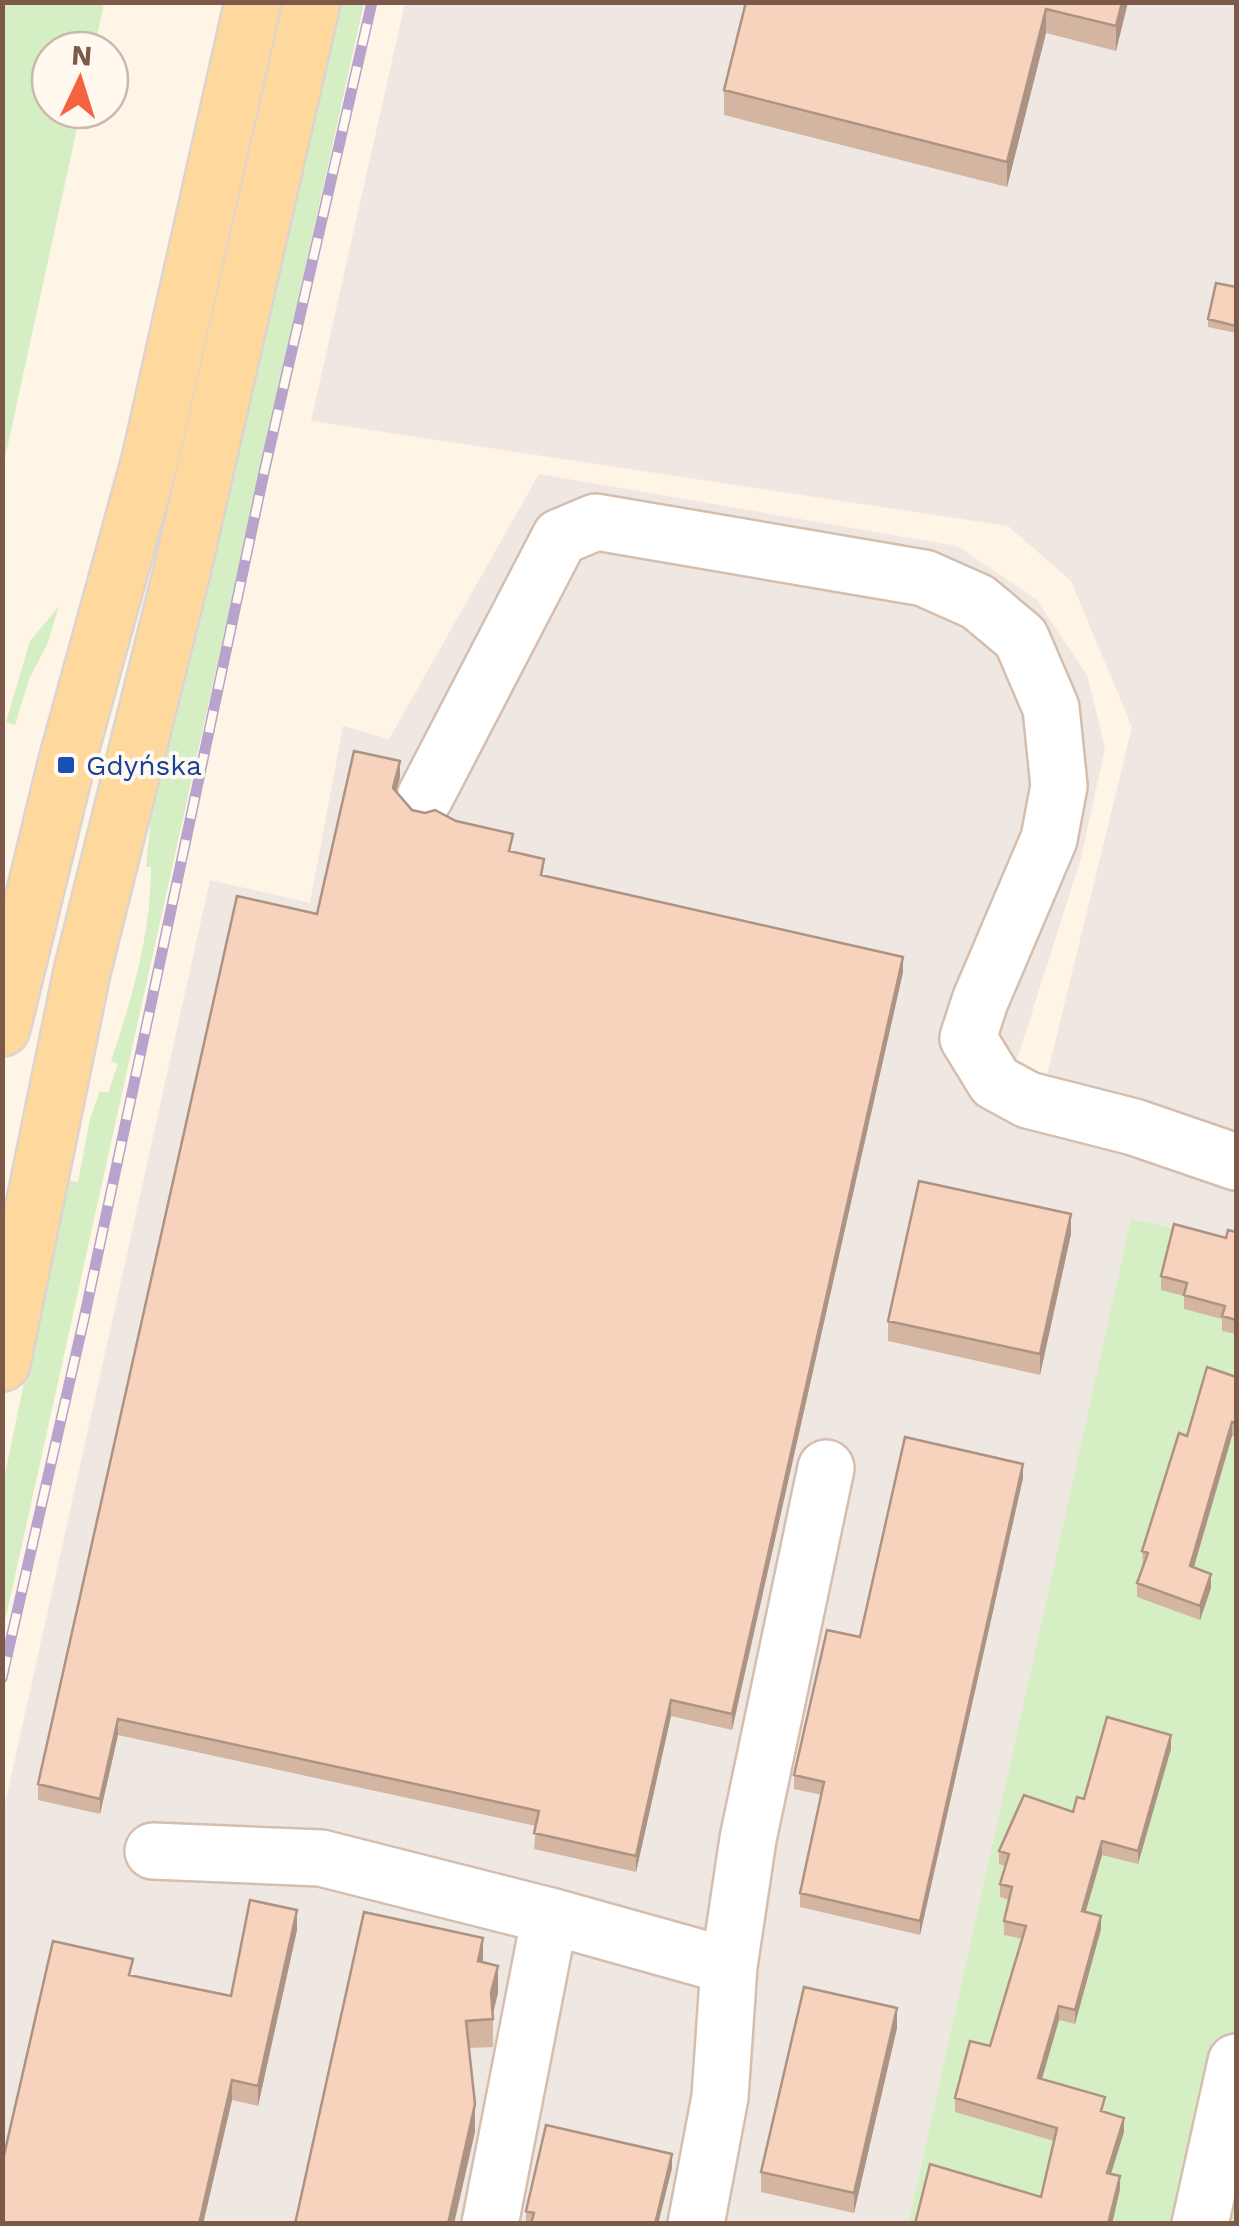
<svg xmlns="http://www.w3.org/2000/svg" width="1239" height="2226" viewBox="0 0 1239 2226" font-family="'Work Sans',sans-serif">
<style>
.industrial{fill:#efe7e1}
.green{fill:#d6eec3}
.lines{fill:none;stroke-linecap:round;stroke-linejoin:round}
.minor-casing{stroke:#d5beae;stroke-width:60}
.major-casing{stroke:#ddd4cf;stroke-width:60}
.minor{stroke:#fff;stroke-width:55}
.major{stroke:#ffd89e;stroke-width:55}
.rail-casing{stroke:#b7a3cb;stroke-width:11}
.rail{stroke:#fff9f0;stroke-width:8;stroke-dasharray:22;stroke-linecap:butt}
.wall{fill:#d4b5a2}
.shaded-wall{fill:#ad9384}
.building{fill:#f7d2bc;stroke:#ad9384;stroke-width:2.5}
.transit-dot{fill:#1a4fb4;stroke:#fff9f0;stroke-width:4}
.labels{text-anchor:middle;stroke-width:8;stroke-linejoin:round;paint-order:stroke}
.transit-label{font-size:28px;fill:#164399;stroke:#fff9f0;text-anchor:start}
</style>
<rect width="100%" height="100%" fill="#fef5e7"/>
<path class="industrial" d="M405,3H1236V1242L1131,1220L908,2223L3,2224V1813L210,880L310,903L343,726L389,739L539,474L957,546L1036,599L1087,675L1105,748L1081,858L1013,1072L1046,1080L1132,727L1071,581L1008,526L311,421Z"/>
<path class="green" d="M3,2L104,3L94,50H50V110H81L3,467Z
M339,3H364L3,1630V1484L66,1180L78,1182L90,1119L100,1091L108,1093L118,1064L111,1061C132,999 151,933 151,867H146L152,804L192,652Z
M59,606L47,645L29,679L15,725L6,722L30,641Z
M1131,1219L1236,1242V2223L908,2224Z"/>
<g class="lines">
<g class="minor-casing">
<path id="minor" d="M425,797L560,537L596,522L924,578L978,602L1021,638L1051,708L1059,786L1049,839L980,1001L968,1038L995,1082L1028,1100L1134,1127L1236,1162
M153,1851L321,1858L550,1916
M729,1966L748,1839L826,1468
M490,2224L550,1916L729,1966L720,2097L696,2224
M1200,2224L1236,2062"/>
</g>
<g class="major-casing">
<path id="major" d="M2,1028L66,765L150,460L253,2
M2,1363L82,972L183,567L312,2"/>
</g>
<use href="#minor" class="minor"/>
<use href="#major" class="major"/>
<g class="rail-casing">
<path id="rail" d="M2,1678L84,1319L265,468L372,2"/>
</g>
<use href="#rail" class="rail"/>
</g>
<path class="wall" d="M746,2H1128L1116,51L1046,33L1007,187L724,115V90Z
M1236,287V333L1208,327V319Z
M400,777L396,792L412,810L513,852L544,876L903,972L732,1730L671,1716L636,1872L534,1849L536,1826L118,1735L100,1814L38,1800V1784Z
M1236,1232V1334L1222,1331V1319L1184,1309V1296L1161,1290V1276Z
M1071,1234L1040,1375L888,1341V1321Z
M1236,1377V1437L1232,1436L1194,1567L1211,1588L1200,1620L1137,1597V1583L1143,1566L1142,1551Z
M1023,1478L920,1935L800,1907V1893L822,1795L794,1789V1775L860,1637Z
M1171,1749L1138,1864L1102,1855L1085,1912L1101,1929L1075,2024L1059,2020L1042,2079L1105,2112L1124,2132L1111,2174L1120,2189L1112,2224H915L1041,2197L1054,2141L955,2112V2098L990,2046L1022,1939L1004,1935V1921L1009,1900L1000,1897V1884L1005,1866L999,1864V1851L1073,1812L1084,1799Z
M297,1930L258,2106L232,2100L203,2224H2L133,1976L231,1996Z
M483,1962L498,1993L493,2015V2047L469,2048L475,2132L295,2224Z
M897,2028L854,2213L761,2192V2172Z
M672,2168L658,2224H526V2211Z"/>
<path class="shaded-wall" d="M1122,2H1128L1116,51V26Z
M1046,9V33L1007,187V162Z
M400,761V777L393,803V788Z
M903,957V972L732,1730V1714Z
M1071,1214V1234L1040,1375V1354Z
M1232,1422V1436L1190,1580V1566Z
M1023,1464V1478L920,1935V1921Z
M1211,1574V1588L1200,1620V1606Z
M671,1700V1716L636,1872V1856Z
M118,1719V1735L100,1814V1799Z
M1171,1735V1749L1138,1864V1851Z
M1102,1841V1855L1082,1925V1911Z
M297,1910V1930L258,2106V2086Z
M1101,1916V1929L1075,2024V2010Z
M483,1938V1966L478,1961Z
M498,1966V1993L491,2020V1992Z
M1059,2006V2020L1038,2092V2078Z
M897,2008V2028L854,2213V2193Z
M232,2080V2100L203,2224H199Z
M475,2104V2132L454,2224H448Z
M1124,2118V2132L1107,2186V2173Z
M672,2154V2168L658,2224H655Z
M1120,2176V2189L1112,2224H1108Z"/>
<path class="building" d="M746,2H1122L1116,26L1046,9L1007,162L724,90Z
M1216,283L1236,287V326L1208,319Z
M354,751L400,761L393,788L412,810L425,813L435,810L456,821L513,834L509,851L544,859L541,875L903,957L732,1714L671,1700L636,1856L534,1833L539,1811L118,1719L100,1799L38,1784L237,896L317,914Z
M919,1181L1071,1214L1040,1354L888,1321Z
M1174,1224L1226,1238L1228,1230L1236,1232V1320L1222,1316L1225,1306L1184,1295L1187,1283L1161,1276Z
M1207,1367L1236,1377V1423L1232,1422L1190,1566L1211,1574L1200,1606L1137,1583L1148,1553L1142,1551L1179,1433L1187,1436Z
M905,1437L1023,1464L920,1921L800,1893L824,1782L794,1775L827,1630L860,1637Z
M1107,1717L1171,1735L1138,1851L1102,1841L1082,1911L1101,1916L1075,2010L1059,2006L1038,2078L1105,2097L1101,2111L1124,2118L1107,2173L1120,2176L1108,2224H915L930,2164L1041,2197L1057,2128L955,2098L970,2041L990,2046L1026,1926L1004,1921L1012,1887L1000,1884L1009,1854L999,1851L1024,1795L1073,1812L1077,1797L1084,1799Z
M250,1900L297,1910L258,2086L232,2080L199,2224H2V2164L53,1941L133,1959L129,1975L231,1996Z
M364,1912L483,1938L478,1961L498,1966L491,1992L493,2019L466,2021L475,2104L448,2224H295Z
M804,1987L897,2008L854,2193L761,2172Z
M546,2125L672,2154L655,2224H531L534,2213L526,2211Z"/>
<rect class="transit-dot" x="56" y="755" width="20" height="20" rx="5"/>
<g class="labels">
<g class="transit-label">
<text x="86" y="775">Gdyńska</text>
</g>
</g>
<rect width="1239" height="2226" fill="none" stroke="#7c5948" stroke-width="10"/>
<g transform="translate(80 80) rotate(4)"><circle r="48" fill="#fff9f0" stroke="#cbb9ad" stroke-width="2.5"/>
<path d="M0-8L18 38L0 25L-18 38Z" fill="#f46441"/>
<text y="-15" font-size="28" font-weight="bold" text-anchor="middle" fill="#7c5948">N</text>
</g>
</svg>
